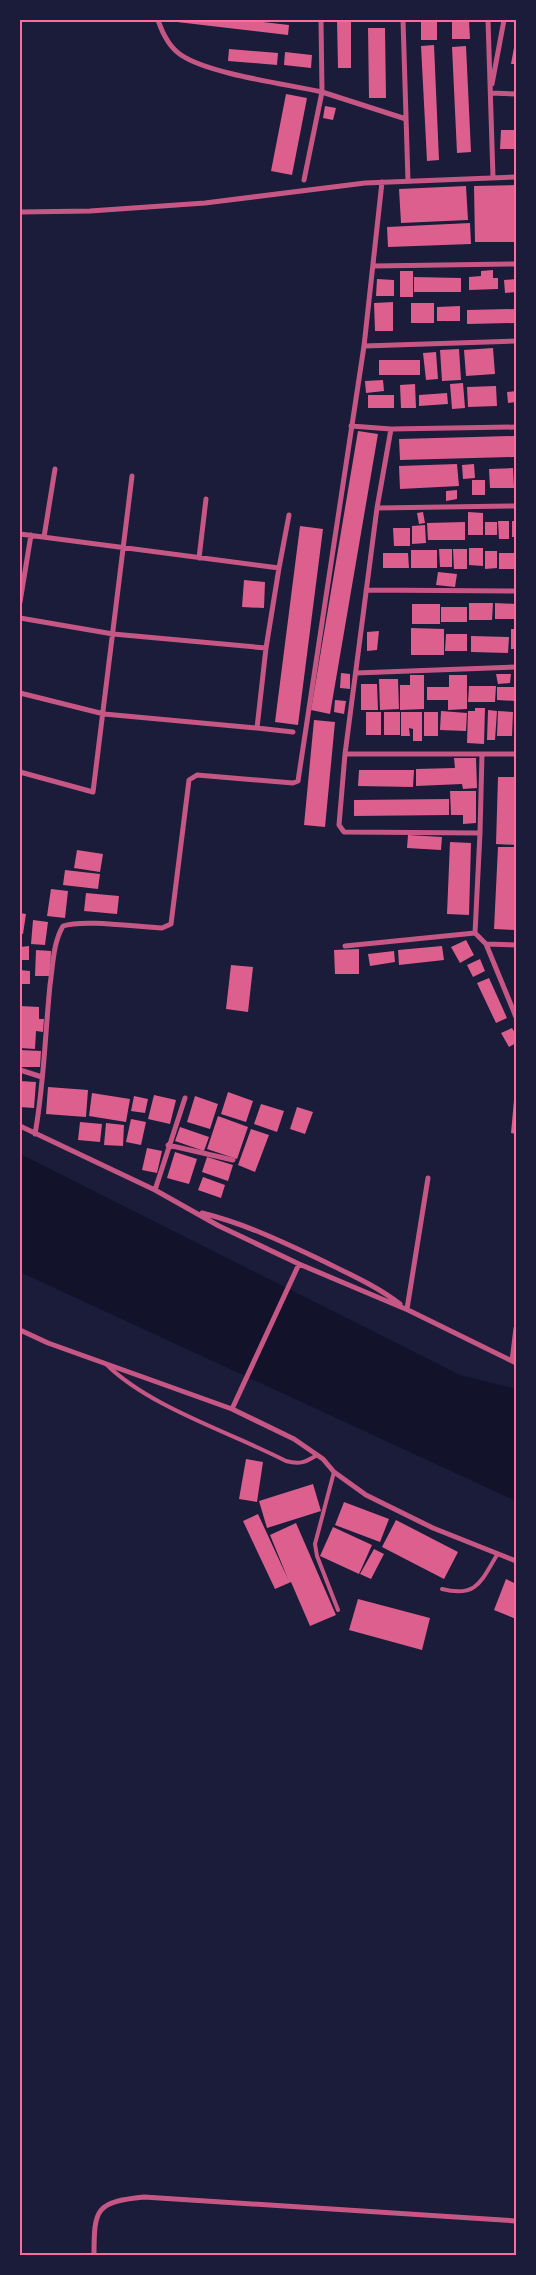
<svg xmlns="http://www.w3.org/2000/svg" width="536" height="2275" viewBox="0 0 536 2275" font-family="Roboto,sans-serif">
<style>
.water{fill:#12122b}
.building{fill:#dd5f8e}
.lines{fill:none;stroke-linecap:round;stroke-linejoin:round}
.service{stroke:#c65784;stroke-width:4}
.minor{stroke:#c65784;stroke-width:5}
.neatline{fill:none;stroke:#ff6b9d;stroke-width:2}
</style>
<rect width="100%" height="100%" fill="#1b1b3a"/>
<path class="water" d="M20,1154L460,1375L516,1389V1501L20,1272Z"/>
<path class="building" d="M177,20H246L289,25L288,35L177,22Z
M337,20H351V68H338Z
M421,20H437V40H421Z
M452,20H469L470,39H452Z
M368,28H385L386,98H369Z
M515,42H516V64H511Z
M434,45L439,160L427,161L421,46Z
M466,46L471,152L457,153L452,47Z
M229,49L278,53L277,65L228,61Z
M285,52L312,55L311,68L284,65Z
M286,94L307,98L292,175L271,171Z
M325,106L336,108L333,120L323,118Z
M501,130H516V149H500Z
M516,185V242H475L474,186Z
M466,186L468,220L401,223L399,189Z
M470,223L471,244L388,247L387,227Z
M493,270V278H498V289L469,290V277L481,276V271Z
M400,271H413V297H400Z
M414,277L461,278V292H414Z
M377,279L394,280V296H376Z
M516,279V292L505,293L504,280Z
M393,302V331H375L374,303Z
M411,303H434V323H411Z
M460,306V321H437V307Z
M516,309V323L467,324V310Z
M493,348L495,374L466,376L464,350Z
M459,349L461,380L442,381L440,350Z
M436,352L438,379L426,380L423,353Z
M379,360H420V375H379Z
M383,380L384,391L366,393L365,381Z
M463,383L465,408L452,409L450,384Z
M415,384L416,408H401L400,385Z
M496,386L497,406L468,407L467,387Z
M516,391V402L508,403L507,392Z
M447,393L448,404L419,406V395Z
M368,395H394V408H368Z
M358,431L378,434L330,714L311,710Z
M514,436V457L400,460L399,439Z
M457,464L459,486L400,489L399,466Z
M474,464L475,478L463,479L462,465Z
M513,468L514,488H490L489,469Z
M472,480H485V495H472Z
M457,490V499L446,501V491Z
M423,512L425,523L419,524L417,513Z
M468,512L483,513V535H468Z
M498,521H509V539H499Z
M512,521H516V537H512Z
M465,522V540H428L427,523Z
M485,522H497V535H485Z
M425,525L426,543L412,544V526Z
M300,526L323,529L298,725L275,722Z
M393,528H410V546H394Z
M469,548H483V566L469,565Z
M439,549H452V567H440Z
M453,549H467V569H454Z
M411,550H437V568H411Z
M485,551H497V568L485,569Z
M383,553H408L409,568H383Z
M499,553H516V569H499Z
M438,572L457,574L455,587L436,585Z
M244,580L265,582L264,608L242,607Z
M469,603H493L492,620H469Z
M495,603L516,604V619H495Z
M412,604H440V624H412Z
M441,607H467V622H441Z
M411,628L444,629V655H411Z
M511,629H516V649H511Z
M379,631L377,650L367,651V632Z
M446,634H467V651H445Z
M471,636L509,637L508,653L471,652Z
M341,673L350,674V689L340,688Z
M496,674H511L510,683L498,684Z
M410,675H424V709L400,710V685H410Z
M449,675H467V709L448,710V700H427V687H449Z
M379,679H398L399,709L380,710Z
M361,684H377L378,710H361Z
M469,686H496L495,702H468Z
M497,687H516V701L497,700Z
M335,700L346,701L344,714L334,712Z
M475,708H485L484,744L467,743L468,711H475Z
M488,710L497,711L495,740H487Z
M441,711L467,713L466,731L440,730Z
M498,711L513,712L512,736H497Z
M366,712H381V735H366Z
M384,712H400V735H384Z
M401,712H422V741H413V729L409,728L410,736H401Z
M424,712H438V736H424Z
M314,720L335,722L325,827L304,825Z
M454,758H476L477,788L463,789L462,784L416,786V769L455,768Z
M359,770H414L413,787L358,786Z
M498,777H516V845L496,844Z
M450,791H476V823L463,824V815H451Z
M449,799V815L354,816V800Z
M408,835L442,837L441,850L407,848Z
M450,842L471,843L469,915L447,914Z
M498,847H516V930L494,929Z
M77,850L103,854L100,872L74,868Z
M65,870L100,874L98,889L63,885Z
M51,889L68,891L65,918L47,916Z
M86,893L119,896L117,914L84,911Z
M20,913L26,914L23,934L20,933Z
M33,920L48,922L45,945L31,944Z
M466,940L474,955L460,963L451,947Z
M29,946V960H20V947Z
M442,946L444,960L399,965L398,950Z
M359,949V974H335L334,950Z
M36,950L51,951L50,976H35Z
M394,951L395,962L370,966L368,954Z
M480,959L485,971L473,977L467,965Z
M231,965L253,967L248,1012L226,1009Z
M20,970L30,971V984H20Z
M489,978L507,1018L496,1023L477,983Z
M20,1006L39,1007V1019H44L43,1032L36,1031L35,1049L20,1048Z
M512,1028L516,1035V1043L509,1047L501,1033Z
M20,1050L41,1051L40,1067H20Z
M20,1081L36,1082L34,1108L20,1107Z
M48,1087L88,1090L86,1117L46,1114Z
M515,1089H516V1134L511,1133Z
M228,1092L253,1101L246,1122L221,1114Z
M92,1093L130,1099L126,1122L89,1116Z
M154,1095L176,1100L170,1124L148,1119Z
M134,1096L148,1099L145,1113L131,1111Z
M195,1096L218,1104L210,1129L187,1122Z
M261,1104L284,1111L277,1132L254,1124Z
M297,1107L313,1112L305,1134L290,1129Z
M218,1116L248,1127L237,1159L207,1149Z
M131,1119L146,1122L141,1145L126,1142Z
M80,1122L102,1124L100,1142L78,1140Z
M106,1123L124,1125L123,1146L104,1145Z
M180,1127L209,1137L204,1151L175,1141Z
M251,1129L269,1135L255,1172L238,1165Z
M147,1148L162,1151L157,1173L142,1170Z
M175,1152L197,1159L189,1184L167,1178Z
M207,1157L233,1165L228,1181L202,1172Z
M203,1177L225,1185L221,1198L198,1190Z
M246,1459L263,1462L257,1502L239,1499Z
M313,1484L321,1511L267,1528L259,1501Z
M344,1502L389,1519L380,1542L335,1525Z
M258,1514L288,1579L270,1535L296,1523L336,1615L310,1626L291,1582L275,1589L243,1521Z
M396,1520L458,1552L444,1579L382,1547Z
M333,1527L372,1545L359,1574L320,1556Z
M374,1549L384,1554L371,1579L360,1574Z
M506,1579L516,1584V1619L494,1610Z
M358,1599L430,1618L422,1650L349,1630Z"/>
<g class="lines">
<path class="service" d="M106,1364C149,1407 232,1433 286,1461C300,1465 306,1462 317,1455
M334,1472L315,1544L317,1556L338,1610
M442,1589C477,1598 481,1581 497,1555"/>
<path class="minor" d="M158,20C162,32 169,47 181,55C209,74 286,84 322,92L321,20
M403,20L408,181
M488,20L493,177
M492,84L504,20
M491,93L516,94
M304,180L322,92L406,119
M20,212L90,211L205,203L365,183L516,177
M373,266L516,264
M364,346L516,341
M351,426L391,429
M377,508L391,429L516,427
M20,534L279,568L266,648L257,728L104,714L20,693
M44,537L55,469
M199,558L206,499
M279,568L289,515
M366,590L516,591
M20,602L31,535
M20,618L113,634L266,648
M356,673L516,667
M257,728L293,732
M345,754L377,508L516,506
M516,754H345L339,825L344,832L480,833L475,933L486,944L516,945
M20,772L93,792L132,476
M480,833L482,754
M486,944L516,1017
M345,946L475,933
M20,1070L42,1077
M20,1126L155,1190L219,1226L299,1264L408,1310L516,1363
M35,1134C44,1085 45,1035 50,985C53,965 53,943 63,926C83,919 137,927 162,928L171,924L189,780L197,775L293,783L298,781L364,346L382,182
M168,1145L233,1160
M155,1190L185,1098
M202,1213C243,1223 281,1241 319,1259C347,1273 375,1285 400,1304
M407,1309L428,1178
M20,1330L48,1343L232,1409L294,1439L323,1459L334,1472L366,1495L433,1528L516,1561
M512,1361L516,1328
M232,1409L299,1264
M94,2255C94,2208 96,2202 144,2197L516,2221"/>
</g>
<rect width="536" height="2275" fill="none" stroke="#1b1b3a" stroke-width="42"/>
<rect x="21" y="21" width="494" height="2233" class="neatline"/>
</svg>
